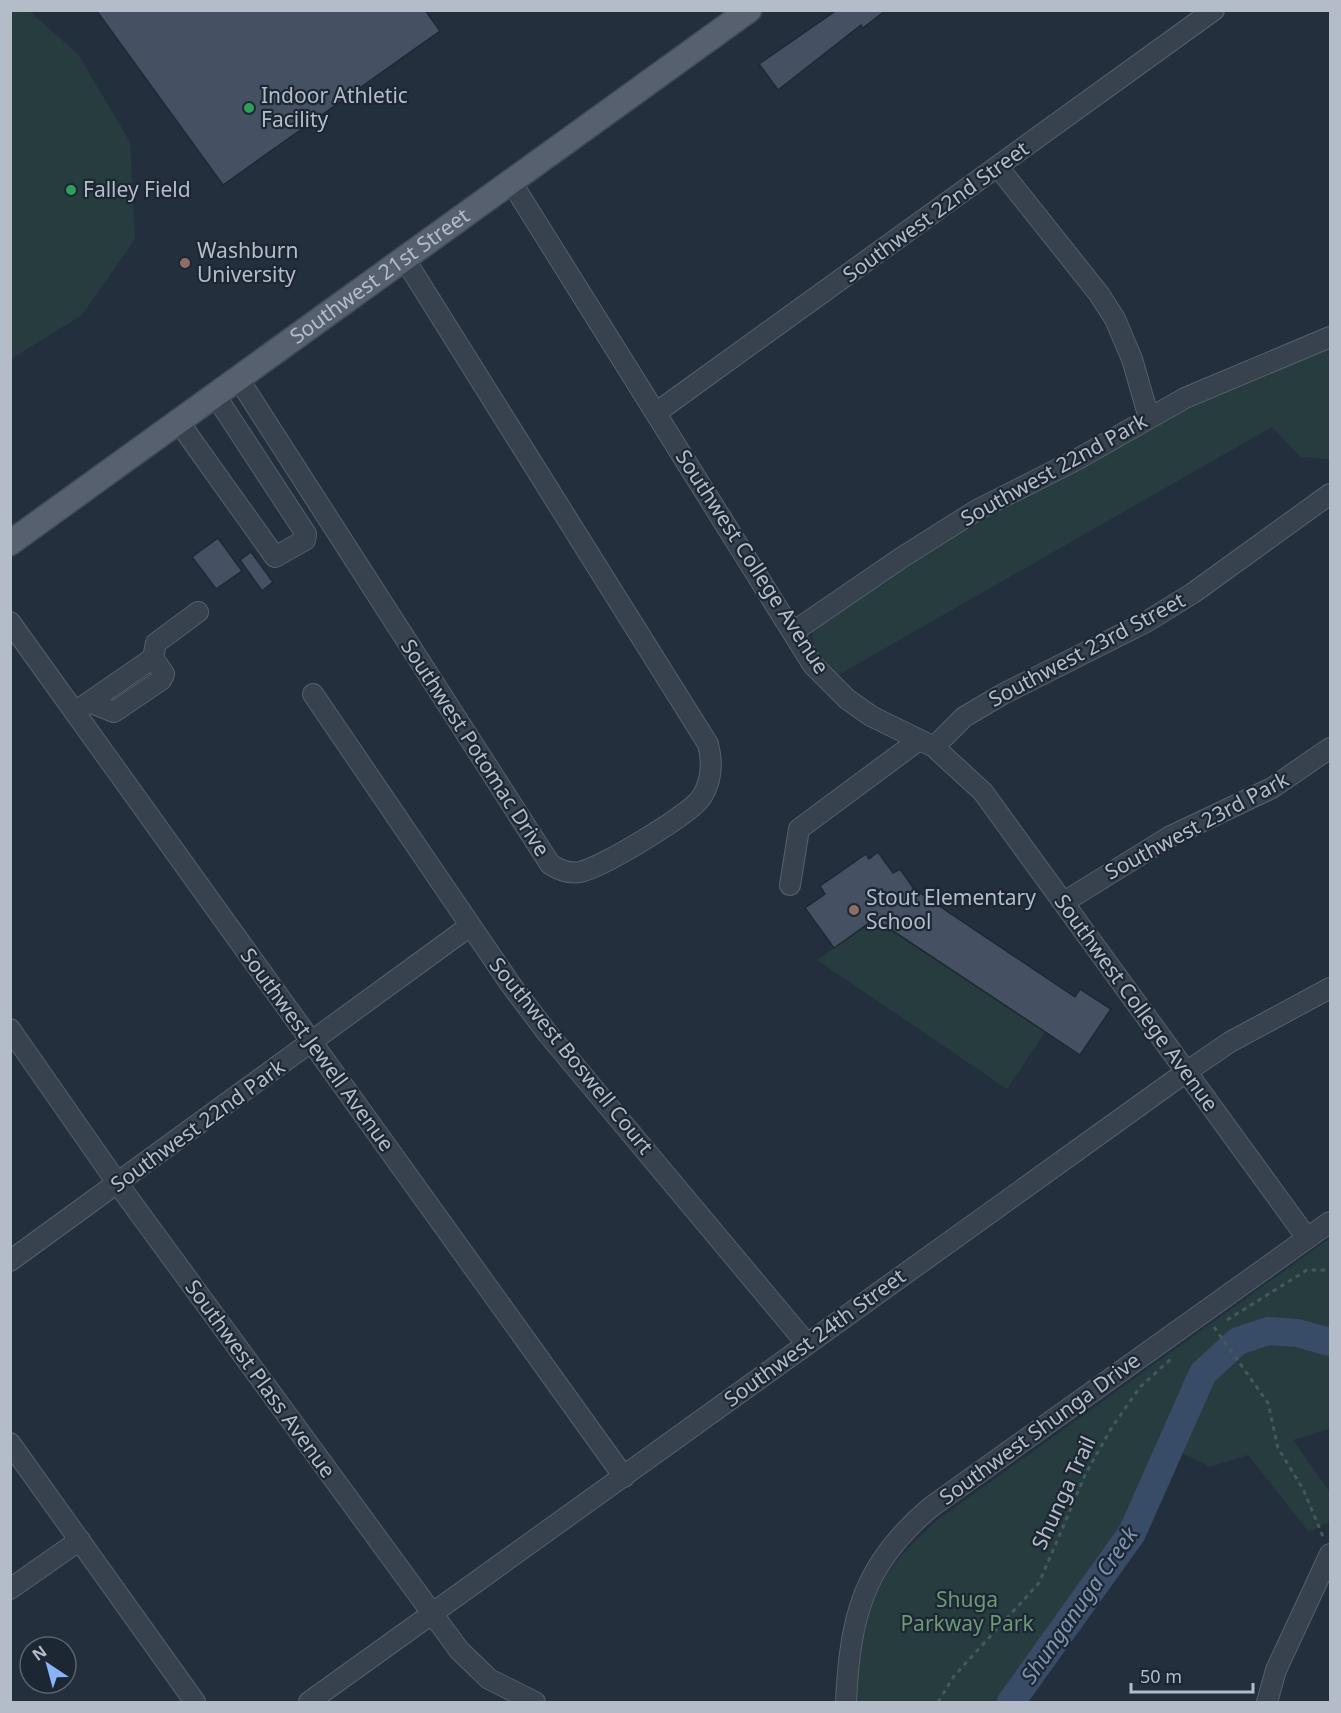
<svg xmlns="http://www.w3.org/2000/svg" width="1341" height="1713" viewBox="0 0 1341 1713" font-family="'Noto Sans',sans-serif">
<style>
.green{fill:#263c3f}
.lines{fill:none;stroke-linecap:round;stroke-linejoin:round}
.river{stroke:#394c67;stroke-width:28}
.building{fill:#455162;stroke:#1f2835;stroke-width:1.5}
.minor-casing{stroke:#565f6c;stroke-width:22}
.major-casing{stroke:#414a57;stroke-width:27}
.path{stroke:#44595c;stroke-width:3;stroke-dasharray:4.5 4.5;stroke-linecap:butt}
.minor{stroke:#38414e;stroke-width:20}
.major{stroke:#56606e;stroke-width:24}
.leisure-dot{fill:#2e9e5b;stroke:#1d2633;stroke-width:2}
.education-dot{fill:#8d6e63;stroke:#1d2633;stroke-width:2}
.labels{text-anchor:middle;stroke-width:4.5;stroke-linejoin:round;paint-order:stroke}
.poi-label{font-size:21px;fill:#b4bcc9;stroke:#1d2633;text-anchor:start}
.street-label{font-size:21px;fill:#b4bcc9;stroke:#1d2633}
.park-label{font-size:21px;fill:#6b9a76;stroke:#1d2633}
.water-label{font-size:22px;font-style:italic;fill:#7c92b1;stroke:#1d2633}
</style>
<rect width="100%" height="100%" fill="#242f3e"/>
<path class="green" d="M10,11H29L78,54L130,142L135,239L82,315L11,359Z
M1330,345V459L1301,457L1272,427L835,677C824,662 809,647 813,628L950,537L1146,428Z
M875,919L1045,1032L1007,1089L817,960Z
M1330,1238V1429L1293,1440L1330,1492V1521L1309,1532L1248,1455L1210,1467L1171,1447L1132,1533L1011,1702H857C862,1613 870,1578 940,1518Z"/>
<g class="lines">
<path class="river" d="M1011,1702L1132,1533L1203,1373L1238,1341L1268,1331L1297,1333L1330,1342"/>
</g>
<path class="building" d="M96,10H425L440,31L223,185Z
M837,10H886L863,28L861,25L778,90L759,64Z
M218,538L242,571L216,589L192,557Z
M251,552L273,582L262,591L240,560Z
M878,852L893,873L900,869L914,889L1075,997L1080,989L1111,1009L1080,1055L875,919L834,948L805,908L825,894L820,886L866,854L869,859Z"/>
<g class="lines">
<g class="minor-casing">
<path id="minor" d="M998,167L1099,294L1115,319L1132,359L1149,418
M510,180L813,665L847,699L871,716L934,747L983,792L1307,1238
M238,378L550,864C559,870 569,874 580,872C601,868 689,815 701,798C712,781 713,763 708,744L404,258
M657,412L1214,10
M178,421L275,557L305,540L306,534L215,395
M10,622L624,1477
M793,632L901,558L977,510L1076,460L1185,398L1330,337
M313,694L511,985L548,1034L807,1344
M89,702L114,712L161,680L164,674L153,658L156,643L198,612
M82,707L153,658
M934,747L964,717L1003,694L1146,622L1193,593L1330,494
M790,885L799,829L919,740
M1064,902L1169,837L1272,788L1330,748
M10,1029L118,1184L459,1650L489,1679L535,1702
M10,1261L470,926
M10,1443L195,1702
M10,1589L80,1540
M309,1702L1186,1072L1230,1042L1330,988
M846,1702C850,1617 863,1564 931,1507L1330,1222
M1267,1702L1276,1670L1330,1554"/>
</g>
<g class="major-casing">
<g id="major">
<path id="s1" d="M10,543L749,10"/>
</g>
</g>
<path class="path" d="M1227,1320L1307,1270H1330
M1214,1327L1268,1403L1278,1448L1303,1489L1324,1539
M938,1702L954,1676L1039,1583L1086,1473L1112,1427L1140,1387L1172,1358"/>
<use href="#minor" class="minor"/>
<use href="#major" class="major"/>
</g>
<g class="leisure-dot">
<circle cx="249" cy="108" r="6"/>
<circle cx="71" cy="190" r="6"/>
</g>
<g class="education-dot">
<circle cx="185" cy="263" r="6"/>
<circle cx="854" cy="910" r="6"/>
</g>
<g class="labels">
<g class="poi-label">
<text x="261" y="103">Indoor Athletic<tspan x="261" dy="24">Facility</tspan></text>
<text x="83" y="197">Falley Field</text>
<text x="197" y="258">Washburn<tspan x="197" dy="24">University</tspan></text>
<text x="866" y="905">Stout Elementary<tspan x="866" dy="24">School</tspan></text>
</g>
<g class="street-label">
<text transform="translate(936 212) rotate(-36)" y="7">Southwest 22nd Street</text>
<text dy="7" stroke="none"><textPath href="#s1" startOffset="456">Southwest 21st Street</textPath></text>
<text transform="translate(1054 470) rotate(-29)" y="7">Southwest 22nd Park</text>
<text transform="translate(752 562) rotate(57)" y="7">Southwest College Avenue</text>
<text transform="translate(1087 650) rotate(-28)" y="7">Southwest 23rd Street</text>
<text transform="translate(475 748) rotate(57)" y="7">Southwest Potomac Drive</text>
<text transform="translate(1197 826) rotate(-28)" y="7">Southwest 23rd Park</text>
<text transform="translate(1136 1003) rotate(54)" y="7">Southwest College Avenue</text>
<text transform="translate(317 1050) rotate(54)" y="7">Southwest Jewell Avenue</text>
<text transform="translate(571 1056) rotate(51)" y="7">Southwest Boswell Court</text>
<text transform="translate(198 1126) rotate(-36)" y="7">Southwest 22nd Park</text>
<text transform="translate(815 1338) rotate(-36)" y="7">Southwest 24th Street</text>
<text transform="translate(260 1379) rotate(54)" y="7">Southwest Plass Avenue</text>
<text transform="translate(1040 1429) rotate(-36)" y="7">Southwest Shunga Drive</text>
<text transform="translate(1064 1493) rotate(-65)" y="7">Shunga Trail</text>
</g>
<g class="park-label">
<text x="967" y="1607">Shuga<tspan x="967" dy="24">Parkway Park</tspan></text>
</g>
<g class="water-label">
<text transform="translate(1079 1605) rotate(-55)" y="8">Shunganuga Creek</text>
</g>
</g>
<rect width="1341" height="1713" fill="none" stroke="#b4bcc9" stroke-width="24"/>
<g transform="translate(48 1665) rotate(324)"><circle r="28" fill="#1d2633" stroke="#59626f" stroke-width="1.5"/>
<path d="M0-4.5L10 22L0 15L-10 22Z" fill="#8ab4f8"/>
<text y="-9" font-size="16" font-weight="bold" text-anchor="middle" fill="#b4bcc9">N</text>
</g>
<path d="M1131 1683v9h122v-9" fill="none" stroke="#b4bcc9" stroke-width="3"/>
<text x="1140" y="1683" font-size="18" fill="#b4bcc9" stroke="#1d2633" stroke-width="4.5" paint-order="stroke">50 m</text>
</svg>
